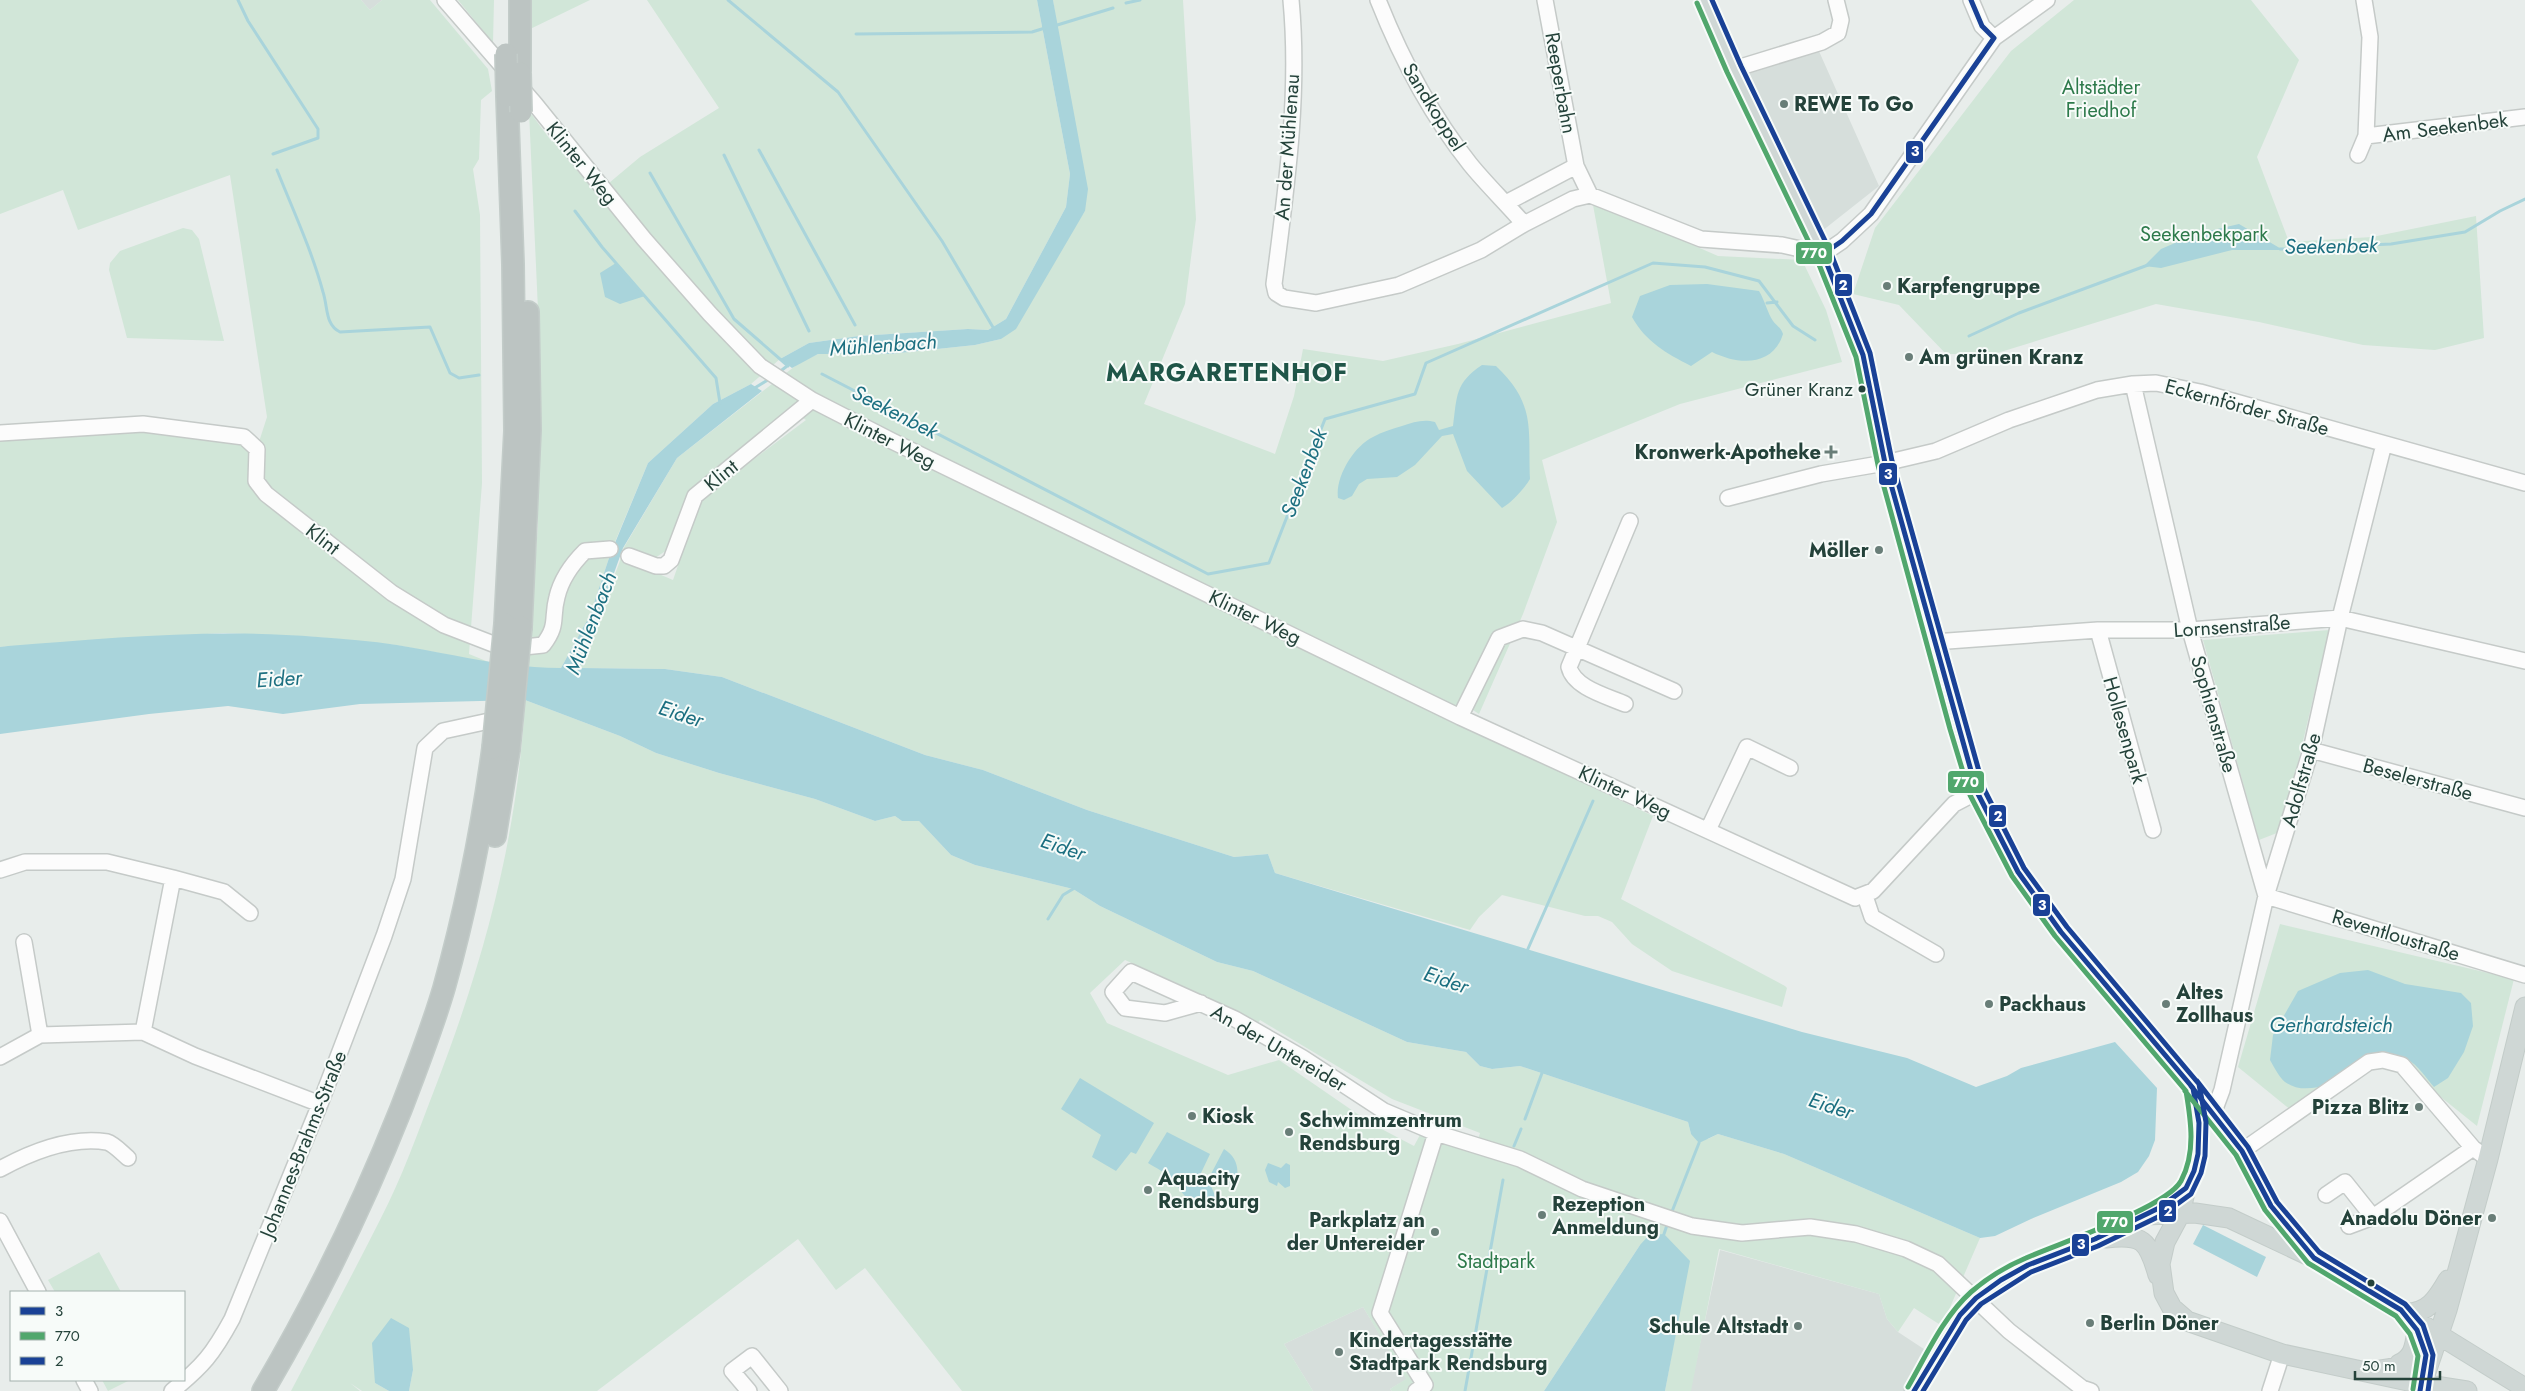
<svg xmlns="http://www.w3.org/2000/svg" width="2525" height="1391" viewBox="0 0 2525 1391" font-family="Jost,sans-serif">
<style>
.built{fill:#d6dedb}
.green{fill:#d1e6d8;fill-rule:evenodd}
.water{fill:#a9d4db}
.lines{fill:none;stroke-linecap:round;stroke-linejoin:round}
.stream{stroke:#a9d4db;stroke-width:3}
.minor-casing{stroke:#c5cac8;stroke-width:18}
.major-casing{stroke:#c3ccc9;stroke-width:21}
.highway-casing{stroke:#c3ccc9;stroke-width:24}
.minor{stroke:#fcfcfc;stroke-width:15}
.major{stroke:#cfd7d5;stroke-width:19}
.highway{stroke:#bcc4c2;stroke-width:21}
.highway-bridge-casing{stroke:#c3ccc9;stroke-width:24;stroke-linecap:butt}
.highway-bridge{stroke:#bcc4c2;stroke-width:21}
.bus-1-casing{stroke:#f7fbf9;stroke-width:9}
.bus-2-casing{stroke:#f7fbf9;stroke-width:9}
.bus-3-casing{stroke:#f7fbf9;stroke-width:9}
.bus-1{stroke:#194196;stroke-width:5}
.bus-2{stroke:#51a76d;stroke-width:5}
.bus-3{stroke:#194196;stroke-width:5}
.poi-dot{fill:#697e78;stroke:#f7fbf9;stroke-width:2}
.bus-dot{fill:#24423a;stroke:#f7fbf9;stroke-width:2}
.labels{text-anchor:middle;stroke-width:4;stroke-linejoin:round;paint-order:stroke}
.bus-label{font-size:19px;fill:#24423a;stroke:#f7fbf9;text-anchor:end}
.street-label{font-size:20px;fill:#24423a;stroke:#f7fbf9}
.park-label{font-size:20px;fill:#2d7a4b;stroke:#f7fbf9}
.poi-label{font-size:20px;font-weight:bold;fill:#24423a;stroke:#f7fbf9;text-anchor:start}
.water-label{font-size:21px;font-style:italic;fill:#1c6f80;stroke:#f7fbf9}
.district-label{font-size:25px;font-weight:bold;letter-spacing:1px;fill:#1f5548;stroke:#f7fbf9}
.line-badge{stroke:#f7fbf9;stroke-width:2}
.badge-label{font-size:14px;text-anchor:middle;font-weight:bold;fill:#fff}
</style>
<rect width="100%" height="100%" fill="#e8edeb"/>
<path class="built" d="M361,0H382L370,10Z
M1818,49L1879,186L1822,231L1745,71Z
M1720,1250L1879,1294L1887,1319L1898,1332L1933,1355L1911,1391H1690Z
M1363,1307L1407,1379L1390,1389L1392,1391H1313L1284,1344Z"/>
<path class="green" d="M0,0H361L370,10L382,0H430L488,69L492,91L481,100L479,159L473,169L480,215L482,483L469,654L491,663L396,645L316,637L223,633L0,647V433L143,424L244,437L257,448L267,417L230,175L78,230L63,190L0,214Z
M458,0H494L493,43Z
M528,0H590L526,31Z
M647,0H1037L1070,174L1066,207L1006,319L988,330L968,329L859,336L809,343L780,359L751,384L713,404L648,463L612,549L590,615L561,668H528L538,524V310L529,111L552,142L553,115L609,183L640,157L719,108Z
M1053,0H1183L1196,219L1185,304L1144,404L1275,454L1294,396L1303,349L1383,361L1458,344L1611,303L1593,205L1631,218L1718,256L1802,260L1826,310L1842,362L1680,404L1542,460L1557,522L1523,614L1479,714L1461,702L1455,722L1653,816L1621,899L1785,986L1787,988L1782,1007L1672,971L1632,944L1612,922L1598,916H1585L1502,895L1479,917L1470,930L1275,873L1268,854L1234,857L1087,810L983,770L925,755L722,677L665,669L580,668L621,558L673,580L701,499L806,420L792,410L691,493L670,548L655,558L623,549L677,458L799,363L818,354H890L975,345L1001,339L1085,211Z
M2074,0H2251L2299,60L2257,157L2289,242L2372,237L2476,216L2484,338L2435,350L2363,345L2259,322L2156,304L1994,354H1946L1899,305L1853,294L1875,228L2011,51Z
M183,228L192,230L199,239L224,341L127,338L109,270L110,263L120,251Z
M2329,630L2282,831L2259,840L2203,640Z
M525,700L620,736L656,753L719,773L815,799L875,821L895,816L902,821H919L951,855L975,865L1073,889L1100,906L1217,962L1253,971L1407,1042L1466,1052L1480,1066L1492,1069L1520,1066L1688,1122L1691,1134L1708,1139L1718,1134L1784,1154L1980,1238L1942,1326L1914,1308L1898,1332L1887,1319L1879,1294L1719,1249L1691,1391H1665L1675,1336L1640,1245L1544,1391H1392L1390,1389L1406,1379L1363,1307L1284,1344L1313,1391H962L865,1268L836,1290L798,1239L597,1391H409L413,1370L375,1383L389,1391H362L350,1383L360,1391H291C321,1334 351,1277 380,1220C402,1178 418,1132 435,1088C484,961 518,836 525,700ZM1125,960L1207,997L1257,1025L1260,1020L1392,1099L1480,1133L1475,1150L1421,1133L1414,1146L1372,1124L1279,1060L1228,1075L1107,1023L1090,993Z
M2280,924L2514,979L2477,1126L2432,1090L2384,1057L2292,1111L2238,1067Z
M99,1252L121,1292H55L48,1280Z
M102,1380H130L108,1391Z"/>
<path class="water" d="M1037,0H1053L1088,189L1085,211L1016,329L1001,339L975,345L890,354H818L792,368L780,359L809,343L859,336L968,329L988,330L1006,319L1066,207L1070,174Z
M2239,224L2283,250H2232L2161,268L2144,266L2161,249L2196,234Z
M616,263L645,296L620,304L605,297L600,273Z
M1707,284L1759,291C1765,301 1768,314 1773,321C1777,326 1781,328 1783,334C1773,367 1738,365 1712,352L1691,366C1666,353 1646,342 1632,317L1640,296L1670,285Z
M1482,365L1496,366C1536,404 1528,428 1530,479C1524,489 1512,502 1502,508L1467,471L1453,434L1442,436L1415,465L1397,477L1367,479L1359,484L1352,496L1344,500L1338,498C1335,477 1354,446 1373,437C1382,432 1392,429 1402,426C1414,422 1423,419 1435,422L1439,430L1453,426C1457,396 1455,383 1482,365Z
M751,384L762,391L677,458L623,548L580,668L665,669L722,677L925,755L983,770L1087,810L1234,857L1268,854L1275,873L1802,1032L1907,1058L1976,1087L2007,1076L2021,1068L2115,1042L2157,1088L2155,1140L2149,1156L2138,1172L2121,1182L2031,1219L1995,1236L1980,1238L1784,1154L1718,1134L1699,1143L1691,1134L1688,1122L1520,1066L1492,1069L1480,1066L1466,1052L1407,1042L1253,971L1217,962L1100,906L1073,889L975,865L951,855L919,821H902L895,816L875,821L815,799L719,773L656,753L620,736L525,700L360,704L283,714L228,706L149,714L0,734V647L8,646C111,638 214,628 318,637C344,639 371,641 397,645C452,654 505,668 561,668L590,615L610,555L648,463L713,404Z
M2368,970L2405,984L2461,993L2471,1003L2473,1026L2464,1052L2448,1078L2434,1087C2427,1079 2417,1064 2408,1060C2376,1045 2323,1108 2285,1082C2279,1077 2274,1067 2270,1060L2273,1035L2298,991L2340,973Z
M1080,1078L1154,1123L1136,1154L1131,1152L1116,1171L1092,1157L1101,1135L1061,1109Z
M1167,1132L1210,1154L1201,1173L1203,1181L1211,1186L1218,1203C1189,1211 1186,1196 1171,1178C1166,1172 1155,1168 1148,1163Z
M1224,1149C1237,1157 1241,1171 1234,1185L1211,1174Z
M1268,1163L1281,1168L1286,1163L1290,1165V1186L1285,1188L1278,1182L1277,1186L1269,1182L1265,1170Z
M2203,1225L2266,1257L2257,1277L2193,1244Z
M1664,1234L1690,1261L1665,1391H1544L1640,1245L1649,1235Z
M391,1318L409,1328L413,1370L409,1391H389L375,1383L372,1343Z"/>
<g class="lines">
<path class="stream" d="M238,0L248,21L318,129V138L273,154
M728,0L838,92L942,241L994,329
M1126,3L1140,0
M1054,26L1113,8
M856,34L1032,32L1045,28
M759,150L855,325
M724,155L809,331
M277,170C293,210 312,251 323,292C328,307 325,325 340,332L430,327L450,373L459,378L479,375
M650,173L734,319L788,366
M575,211L602,247L716,378L720,403
M2280,249L2391,244L2465,232L2500,211L2525,199
M1767,303L1777,302
M1969,336L2019,313L2148,265
M778,373L791,363
M822,374L1208,574L1269,563L1325,419L1415,394L1426,363L1653,263L1705,267L1759,281L1793,326L1815,340
M753,389L771,378
M1048,919L1063,895L1073,889
M1527,951L1593,801
M1525,1119L1542,1073
M1514,1146L1521,1129
M1671,1214L1699,1143
M1664,1234L1668,1222
M1465,1391L1503,1180"/>
<g class="minor-casing">
<path id="minor" d="M445,0L535,104L644,239L710,314L760,366L812,400L892,441L1460,717L1855,898L1873,891L1954,804L1977,792
M1291,0C1300,96 1286,190 1274,284L1276,293L1284,298L1316,303L1399,285L1481,250L1524,224
M1378,0C1401,58 1431,115 1470,164C1487,185 1507,204 1524,224L1573,199L1590,195L1701,239L1782,245L1823,254L1842,241L1871,214L1994,38L2047,0
M1545,0L1576,166L1590,195
M1971,0L1982,26L1994,38
M2364,0L2370,37L2366,136L2525,117
M1734,69L1822,42L1838,33L1841,20L1836,0
M2358,155L2366,136
M1506,203L1576,166
M2133,384L2190,630L2266,896
M0,433L143,424L244,437L257,449L256,481L266,494L392,593L444,625L506,649L543,645C559,624 551,619 557,597C561,580 573,563 585,551L610,549
M1728,498L1821,474L1885,463L1936,451L2009,420L2097,390L2133,384L2156,383L2200,392L2525,483
M629,556L656,566H664L671,560L695,496L812,400
M2098,630L2153,830
M1934,642L2098,630H2190L2340,618L2525,661
M1625,704C1607,696 1574,688 1569,667L1630,521
M1460,717L1499,638L1523,629L1542,633L1674,691
M2311,750L2525,808
M1708,830L1747,747L1790,768
M0,870L25,862H107L173,878L143,1032
M173,878L224,892L250,913
M1865,896L1872,917L1936,954
M2266,896L2525,975
M24,942L40,1035
M1201,1003L1165,1013L1125,1008L1113,992L1131,972L1235,1019L1303,1058L1384,1111L1436,1133L1520,1159L1582,1189L1692,1226L1742,1233L1810,1227L1856,1234L1906,1249L1938,1264L2009,1331L2082,1388L2091,1391
M0,1057L40,1035L143,1032L195,1056L320,1104
M2213,1114L2222,1090L2266,896L2311,750L2340,618L2384,444
M2242,1151L2369,1062L2383,1060L2402,1065L2473,1148L2488,1159
M0,1169C31,1152 70,1136 107,1142C114,1144 122,1153 128,1158
M2326,1195L2345,1182L2373,1217
M0,1221L38,1292
M2349,1226L2373,1217L2473,1148
M84,1380L90,1391
M172,1391C203,1366 213,1354 232,1319L320,1104L384,936L403,879L425,748L443,731L489,721L505,724
M749,1391L732,1371L752,1356L780,1391
M1416,1391L1425,1385L1380,1313L1436,1133
M2270,1391L2282,1354"/>
</g>
<g class="major-casing">
<path id="major" d="M1704,0L1734,69L1823,254L1863,355L1885,463L1957,727L1977,792L2018,872L2061,932L2193,1088L2242,1151L2271,1206L2314,1258
M2194,1092L2199,1123L2198,1154L2194,1171L2186,1188L2180,1214L2165,1242L2160,1264L2164,1293L2172,1308L2187,1321L2282,1354L2422,1384L2467,1391
M2146,1215L2195,1213L2229,1218L2314,1258L2525,1388
M2106,1238C2143,1234 2148,1240 2158,1275
M2404,1313C2428,1314 2437,1299 2448,1280
M2399,1364C2414,1358 2415,1345 2417,1330
M2381,1370C2402,1367 2419,1363 2434,1347
M2422,1384L2447,1310L2488,1159L2525,1007
M1914,1391C1932,1361 1949,1323 1975,1299C2008,1268 2054,1256 2094,1239C2115,1230 2136,1220 2156,1210"/>
</g>
<g class="highway-casing">
<path id="highway" d="M520,0V71
M505,624L515,431L513,264L507,96
M521,627L530,430L528,312
M495,836L509,750
M263,1391C316,1301 362,1207 401,1109C416,1070 432,1029 444,988C466,909 482,829 493,748"/>
</g>
<use href="#minor" class="minor"/>
<use href="#major" class="major"/>
<use href="#highway" class="highway"/>
<g class="highway-bridge-casing">
<path id="highway-bridge" d="M506,54L507,96
M520,73L521,112
M493,748L505,624
M509,750L521,627"/>
</g>
<use href="#highway-bridge" class="highway-bridge"/>
<g class="bus-1-casing">
<path id="bus-1" d="M1971,0L1982,26L1994,38
M1823,254L1863,355L1885,463L1977,792L2018,872L2061,932L2193,1088L2199,1123L2198,1154L2194,1171L2186,1188L2159,1208L2095,1239L2028,1265L2001,1280L1976,1298L1960,1315L1914,1391
M1823,254L1842,241L1871,214L1994,38
M2191,1086L2242,1151L2271,1206L2314,1258L2401,1310L2417,1330L2426,1355L2420,1391"/>
</g>
<g class="bus-2-casing">
<path id="bus-2" d="M1697,3L1727,72L1816,257L1856,357L1878,465L1950,729L1970,795L2012,876L2055,936L2186,1091C2191,1121 2196,1153 2181,1181C2166,1208 2057,1244 2026,1258C2007,1266 1986,1279 1971,1292C1943,1317 1926,1356 1908,1387
M2185,1091L2236,1155L2265,1210L2308,1263L2396,1316L2410,1334L2418,1356L2413,1389"/>
</g>
<g class="bus-3-casing">
<path id="bus-3" d="M1712,0L1741,66L1830,251L1870,353L1892,461L1984,789L2024,868L2067,927L2199,1084L2206,1122L2205,1156L2201,1173L2191,1194L2162,1215L2098,1246L2031,1272L1981,1304L1966,1320L1923,1391
M2197,1081L2248,1147L2277,1202L2319,1252L2405,1304L2423,1325L2433,1355L2428,1391"/>
</g>
<use href="#bus-1" class="bus-1"/>
<use href="#bus-2" class="bus-2"/>
<use href="#bus-3" class="bus-3"/>
</g>
<g class="poi-dot">
<circle cx="1784" cy="104" r="5"/>
<circle cx="1887" cy="286" r="5"/>
<circle cx="1909" cy="357" r="5"/>
<path d="M1828.5 444.5h5v5h5v5h-5v5h-5v-5h-5v-5h5z"/>
<circle cx="1879" cy="550" r="5"/>
<circle cx="1989" cy="1004" r="5"/>
<circle cx="2166" cy="1004" r="5"/>
<circle cx="2419" cy="1107" r="5"/>
<circle cx="1192" cy="1116" r="5"/>
<circle cx="1289" cy="1132" r="5"/>
<circle cx="1148" cy="1190" r="5"/>
<circle cx="1542" cy="1215" r="5"/>
<circle cx="2492" cy="1218" r="5"/>
<circle cx="1435" cy="1232" r="5"/>
<circle cx="2090" cy="1323" r="5"/>
<circle cx="1798" cy="1326" r="5"/>
<circle cx="1339" cy="1352" r="5"/>
</g>
<g class="bus-dot">
<circle cx="1862" cy="389" r="4.5"/>
<circle cx="2371" cy="1283" r="4.5"/>
</g>
<g class="labels">
<g class="bus-label">
<text x="1853" y="396">Grüner Kranz</text>
</g>
<g class="street-label">
<text transform="translate(1561 83) rotate(80)" y="7">Reeperbahn</text>
<text transform="translate(1434 107) rotate(58)" y="7">Sandkoppel</text>
<text transform="translate(2445 127) rotate(-7)" y="7">Am Seekenbek</text>
<text transform="translate(1287 147) rotate(-86)" y="7">An der Mühlenau</text>
<text transform="translate(582 163) rotate(51)" y="7">Klinter Weg</text>
<text transform="translate(2247 407) rotate(15)" y="7">Eckernförder Straße</text>
<text transform="translate(890 440) rotate(27)" y="7">Klinter Weg</text>
<text transform="translate(721 475) rotate(-39)" y="7">Klint</text>
<text transform="translate(323 539) rotate(38)" y="7">Klint</text>
<text transform="translate(1255 617) rotate(26)" y="7">Klinter Weg</text>
<text transform="translate(2232 626) rotate(-4)" y="7">Lornsenstraße</text>
<text transform="translate(2214 714) rotate(74)" y="7">Sophienstraße</text>
<text transform="translate(2125 730) rotate(74)" y="7">Hollesenpark</text>
<text transform="translate(2418 779) rotate(15)" y="7">Beselerstraße</text>
<text transform="translate(2301 780) rotate(-74)" y="7">Adolfstraße</text>
<text transform="translate(1625 792) rotate(25)" y="7">Klinter Weg</text>
<text transform="translate(2396 935) rotate(17)" y="7">Reventloustraße</text>
<text transform="translate(1279 1048) rotate(30)" y="7">An der Untereider</text>
<text transform="translate(303 1144) rotate(-68)" y="7">Johannes-Brahms-Straße</text>
</g>
<g class="park-label">
<text x="2101" y="94">Altstädter<tspan x="2101" dy="23">Friedhof</tspan></text>
<text x="2204" y="241">Seekenbekpark</text>
<text x="1496" y="1268">Stadtpark</text>
</g>
<g class="poi-label">
<text x="1794" y="111">REWE To Go</text>
<text x="1897" y="293">Karpfengruppe</text>
<text x="1919" y="364">Am grünen Kranz</text>
<text x="1821" y="459" text-anchor="end">Kronwerk-Apotheke</text>
<text x="1869" y="557" text-anchor="end">Möller</text>
<text x="2176" y="999">Altes<tspan x="2176" dy="23">Zollhaus</tspan></text>
<text x="1999" y="1011">Packhaus</text>
<text x="2409" y="1114" text-anchor="end">Pizza Blitz</text>
<text x="1202" y="1123">Kiosk</text>
<text x="1299" y="1127">Schwimmzentrum<tspan x="1299" dy="23">Rendsburg</tspan></text>
<text x="1158" y="1185">Aquacity<tspan x="1158" dy="23">Rendsburg</tspan></text>
<text x="1552" y="1211">Rezeption<tspan x="1552" dy="23">Anmeldung</tspan></text>
<text x="2482" y="1225" text-anchor="end">Anadolu Döner</text>
<text x="1425" y="1227" text-anchor="end">Parkplatz an<tspan x="1425" dy="23">der Untereider</tspan></text>
<text x="2100" y="1330">Berlin Döner</text>
<text x="1788" y="1333" text-anchor="end">Schule Altstadt</text>
<text x="1349" y="1347">Kindertagesstätte<tspan x="1349" dy="23">Stadtpark Rendsburg</tspan></text>
</g>
<g class="water-label">
<text transform="translate(2331 246) rotate(-1)" y="7">Seekenbek</text>
<text transform="translate(883 345) rotate(-4)" y="7">Mühlenbach</text>
<text transform="translate(895 412) rotate(27)" y="7">Seekenbek</text>
<text transform="translate(1304 473) rotate(-69)" y="7">Seekenbek</text>
<text transform="translate(591 623) rotate(-69)" y="7">Mühlenbach</text>
<text transform="translate(279 679) rotate(-4)" y="7">Eider</text>
<text transform="translate(681 714) rotate(18)" y="7">Eider</text>
<text transform="translate(1063 847) rotate(19)" y="7">Eider</text>
<text transform="translate(1446 980) rotate(19)" y="7">Eider</text>
<text x="2331" y="1032">Gerhardsteich</text>
<text transform="translate(1831 1106) rotate(18)" y="7">Eider</text>
</g>
<g class="district-label">
<text x="1227" y="381">MARGARETENHOF</text>
</g>
</g>
<g class="line-badge">
<rect x="1905" y="140" width="19" height="24" rx="5" fill="#194196"/>
<rect x="1795" y="241" width="38" height="24" rx="5" fill="#51a76d"/>
<rect x="1834" y="273" width="19" height="24" rx="5" fill="#194196"/>
<rect x="1878" y="462" width="20" height="24" rx="5" fill="#194196"/>
<rect x="1947" y="770" width="38" height="24" rx="5" fill="#51a76d"/>
<rect x="1988" y="804" width="19" height="24" rx="5" fill="#194196"/>
<rect x="2032" y="893" width="19" height="24" rx="5" fill="#194196"/>
<rect x="2158" y="1199" width="19" height="24" rx="5" fill="#194196"/>
<rect x="2096" y="1210" width="38" height="24" rx="5" fill="#51a76d"/>
<rect x="2071" y="1233" width="19" height="24" rx="5" fill="#194196"/>
</g>
<g class="badge-label">
<text x="1915" y="156">3</text>
<text x="1814" y="258">770</text>
<text x="1843" y="290">2</text>
<text x="1888" y="479">3</text>
<text x="1966" y="787">770</text>
<text x="1998" y="821">2</text>
<text x="2042" y="910">3</text>
<text x="2168" y="1216">2</text>
<text x="2115" y="1227">770</text>
<text x="2081" y="1249">3</text>
</g>
<rect x="10" y="1291" width="175" height="90" fill="#f7fbf9" stroke="#a3b1ad"/>
<rect x="20" y="1307" width="25" height="8" fill="#194196" stroke="#a3b1ad"/>
<text x="55" y="1316" font-size="15" fill="#24423a">3</text>
<rect x="20" y="1332" width="25" height="8" fill="#51a76d" stroke="#a3b1ad"/>
<text x="55" y="1341" font-size="15" fill="#24423a">770</text>
<rect x="20" y="1357" width="25" height="8" fill="#194196" stroke="#a3b1ad"/>
<text x="55" y="1366" font-size="15" fill="#24423a">2</text>
<path d="M2355 1371v8h85v-8" fill="none" stroke="#24423a" stroke-width="2.5"/>
<text x="2362" y="1371" font-size="15" fill="#24423a" stroke="#f7fbf9" stroke-width="4" paint-order="stroke">50 m</text>
</svg>
